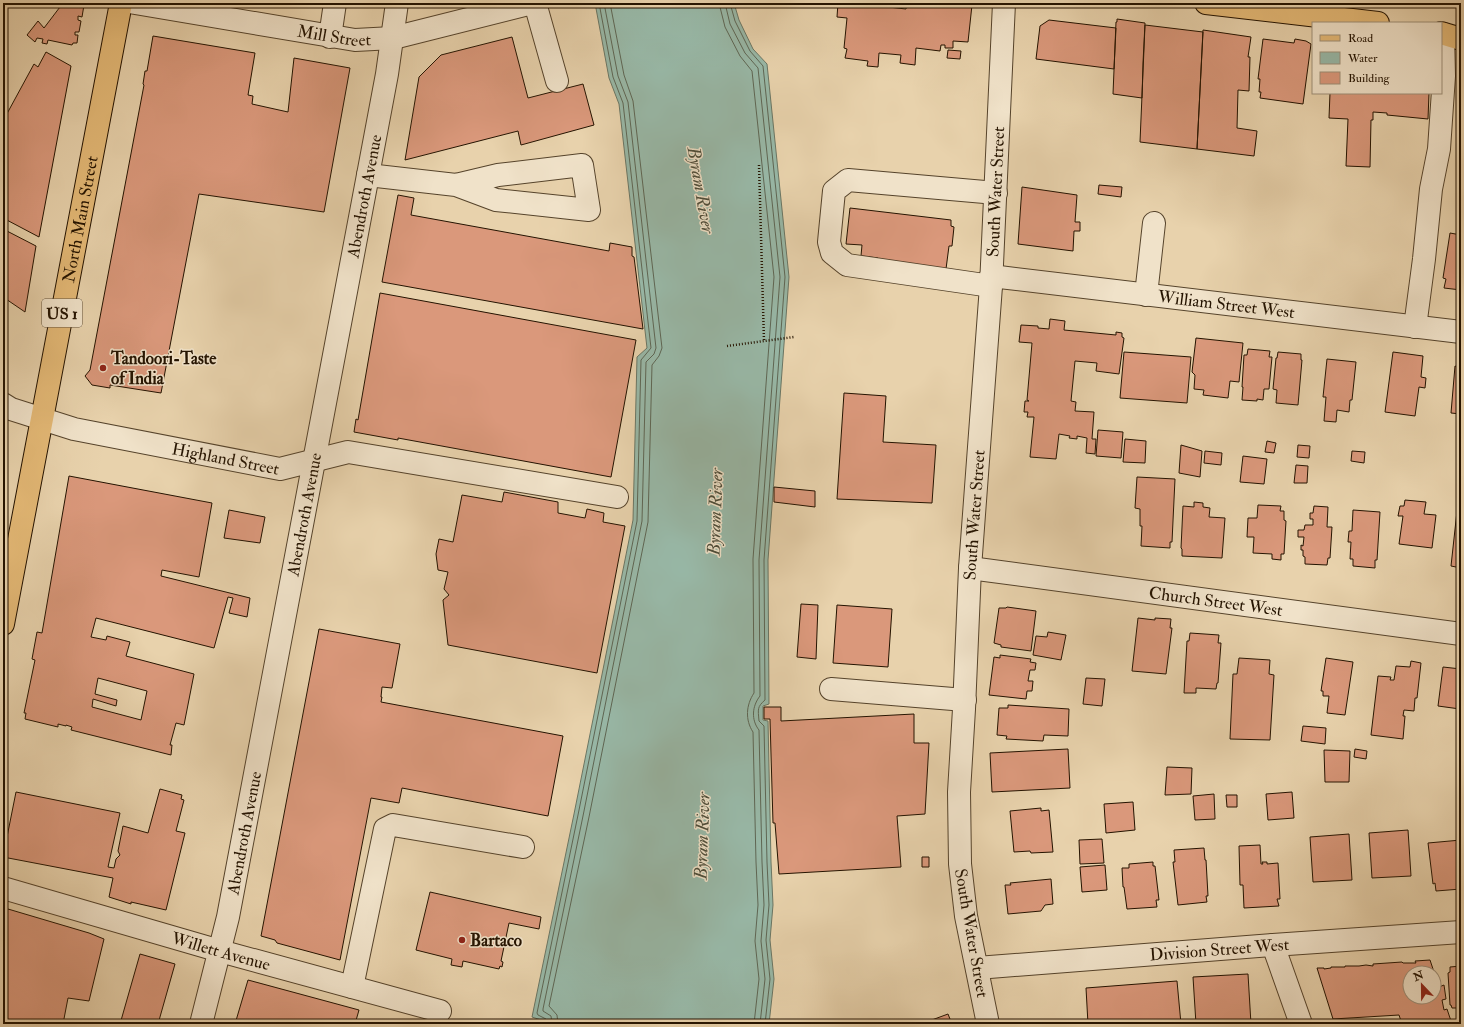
<svg xmlns="http://www.w3.org/2000/svg" width="1464" height="1027" viewBox="0 0 1464 1027" font-family="'IM FELL Double Pica',serif">
<style>
.water{fill:#98b8a7;stroke:#6a7664}
.lines{fill:none;stroke-linecap:round;stroke-linejoin:round}
.shore{stroke:#5e6654;stroke-width:1}
.building{fill:#da987b;stroke:#241300;fill-rule:evenodd}
.minor-casing{stroke:#55432b;stroke-width:24}
.major-casing{stroke:#241300;stroke-width:24}
.path{stroke:#241300;stroke-width:2.5;stroke-dasharray:1 2;stroke-linecap:butt}
.minor{stroke:#f0e2c9;stroke-width:22}
.major{stroke:#e4b976;stroke-width:22}
.poi-dot{fill:#8f2418;stroke:#f0e2c9;stroke-width:1.5}
.labels{text-anchor:middle;stroke-width:3;stroke-linejoin:round;paint-order:stroke}
.shield{fill:#f0e2c9;stroke:#61513c;stroke-width:1}
.shield-label{font-size:16px;font-weight:bold;fill:#241300}
.street-label{font-size:17px;fill:#241300;stroke:#f0e2c9}
.poi-label{font-size:17px;font-weight:bold;fill:#241300;stroke:#f0e2c9;text-anchor:start}
.water-label{font-size:18px;font-style:italic;fill:#4d4d3a;stroke:#f0e2c9}
</style>
<rect width="100%" height="100%" fill="#e8d2ac"/>
<filter id="stains"><feTurbulence type="fractalNoise" baseFrequency=".005" numOctaves="4"/><feColorMatrix values="0 0 0 0 .2 0 0 0 0 .09 0 0 0 0 .02 0 0 0 .5 -.17"/></filter>
<radialGradient id="worn" r=".72"><stop offset=".6" stop-color="#630" stop-opacity="0"/><stop offset="1" stop-color="#630" stop-opacity=".3"/></radialGradient>
<path class="water" d="M595,3H734L739,20L753,49L767,64L789,277L768,560L769,704L763,706V720L768,721L771,862L773,905L770,940L774,979L769,1024H543L544,1021L532,1017L574,814L633,520L637,357L647,348L619,104L609,78Z"/>
<g class="lines">
<path class="shore" d="M719,3L725,27L740,56L752,71L774,277L753,559L754,693C746,705 745,720 753,732L756,862L758,905L755,941L759,979L754,1024
M725,3L730,24L745,53L758,68L780,277L759,560L760,696C752,706 751,720 759,730L762,862L764,905L761,941L765,979L760,1024
M730,3L735,21L750,51L763,66L785,277L764,560L765,700C757,707 758,709 759,721L764,726L767,862L769,905L766,940L770,979L765,1024
M547,1024L546,1019L538,1015L537,1013L578,815L637,521L641,360L651,348L623,103L613,77L599,3
M552,1024L551,1016L543,1011V1009L583,816L642,521L646,362L654,354L656,348L628,102L618,76L604,3
M558,1024L557,1015L549,1006L589,817L648,522L652,365L659,356L662,348L633,101L624,75L610,3"/>
</g>
<path class="building" d="M63,3H81V4L84,5L82,17L78,16V20L81,21L79,32H75V35H78L77,43H73L72,45L48,40L47,44L42,43L43,39L37,38L35,42L27,35L38,21L44,28Z
M838,3H853L906,9L907,3H954L972,5L968,42L953,41V48H945V45H941L940,51L916,48L915,65L900,63L901,55L879,53L878,67L867,66L868,61L845,58L847,49L844,48L847,18L837,17Z
M1117,19L1145,23L1143,63L1142,98L1113,94L1116,22H1117Z
M1049,20L1116,28L1114,69L1036,59L1040,26Z
M1145,25L1203,32L1197,149L1140,142Z
M1203,30L1251,37L1248,57H1250L1249,91L1238,90L1237,128L1257,131L1254,156L1197,149Z
M153,36L255,53L248,95L253,96L252,104L288,112L294,58L350,68L324,212L199,194L161,393L110,385V388L92,385L85,376L90,370L144,85L143,84L145,71H147Z
M512,37L528,98L583,84L594,125L521,145L518,131L405,160L419,77L441,55Z
M1263,39L1294,43L1295,39L1306,41L1311,44L1303,104L1260,98L1261,92H1259L1260,79H1258Z
M948,50L961,51L960,59L947,58Z
M46,52L71,66L39,237L3,218V121L34,64L38,67Z
M1330,93H1429L1428,119L1387,115V113L1373,112V120H1371L1370,167L1346,166L1348,119L1329,118Z
M1099,185L1122,187L1121,197L1098,194Z
M1022,187L1077,195L1075,222H1080V231H1074L1073,251L1018,244Z
M398,195L414,198L411,215L609,251L610,243L632,247V256L634,257L643,329L382,282Z
M850,208L951,220V226L954,227L952,246H949L946,269L878,261V258L861,256L862,245L846,244Z
M5,230L36,246L25,312L3,297V233Z
M1450,233L1461,235V290L1444,288L1446,279L1443,278Z
M380,293L636,340L611,477L398,438V440L354,432L356,419L358,420Z
M1050,319L1065,321L1064,330L1116,335V332L1122,333V337L1124,338L1119,374L1096,371L1097,363L1075,361L1071,401L1076,402L1075,411L1094,412L1092,439H1096L1095,454L1086,453L1087,438L1077,436V439L1069,438L1070,436L1059,434L1056,459L1030,457L1034,417H1027L1028,412H1024L1025,401H1029L1027,400L1032,343L1019,342L1021,325L1038,326V328L1049,329Z
M1196,338L1243,343L1239,382L1230,381L1228,398L1203,395L1204,390L1194,389L1195,375L1192,372Z
M1248,349L1270,351L1269,357H1272L1269,389H1264L1263,400L1257,399V401L1242,400L1243,387H1242L1244,355H1247Z
M1124,352L1191,357L1187,403L1120,398Z
M1278,352L1301,354V360H1302L1298,405L1276,403L1277,390L1273,389L1276,358H1277Z
M1393,352L1423,356L1421,377L1426,378L1425,388L1419,387L1415,416L1385,412Z
M1327,359L1356,362L1352,400H1350L1349,412L1337,410L1336,422L1324,421L1326,397H1323Z
M1459,360H1461V414L1451,413L1455,366L1458,367Z
M844,393L886,396L883,442L936,445L932,503L837,499Z
M1098,430L1123,432L1121,458L1096,456Z
M1125,439L1146,441L1145,463L1123,462Z
M1267,441L1276,443L1274,453L1265,452Z
M1181,445L1202,451L1200,477L1179,473Z
M1298,445L1310,446L1309,458L1297,457Z
M1205,451L1222,453L1221,465L1204,463Z
M1352,451L1365,452L1364,463L1351,461Z
M1243,456L1267,459L1264,484L1240,482Z
M1296,465L1308,466L1307,483H1294Z
M69,476L212,503L199,577L162,570L161,576L250,598L247,617L229,613L233,598L228,597L214,648L96,618L91,637L106,640L107,636L130,642L126,656L194,674L184,725L176,723L170,745H172L171,755L71,730L72,727L66,725V726L58,724V727L25,719L26,713H24L35,660L32,659L37,632L42,633ZM98,678L147,691L141,720L92,707L93,699L116,706L117,700L95,694Z
M1137,477L1175,479L1172,542H1170V548L1141,546L1142,526H1140V509L1135,508Z
M774,487L815,491V507L774,502Z
M504,492L558,502V513L585,518L587,509L604,513L603,522L625,526L597,673L448,645L443,600L449,595L444,589L448,572L438,570L436,554L439,539L453,542L462,495L502,502Z
M1405,500L1426,502L1424,514L1436,515L1432,548L1399,544L1403,516H1398L1400,506H1404Z
M1194,502L1203,503V507L1210,508L1209,517L1225,518L1222,558L1182,556V549L1181,548L1183,506L1194,507Z
M1258,505L1281,506L1280,511H1284V520L1286,521L1284,554H1281V560L1272,559V554L1253,553L1254,537H1247L1248,518H1257Z
M1314,506L1328,507L1327,527H1332L1330,558H1328L1327,565L1305,564V557L1303,556V550H1301V545L1303,546L1304,537H1298V530H1304L1305,525H1313V519H1310V513H1313Z
M229,510L265,517L260,543L224,538Z
M1353,510L1380,512L1377,560H1375V568L1353,566V559H1350L1351,542H1348L1349,531H1352Z
M1457,511H1461V568L1451,566Z
M801,604L818,605L816,659L797,657Z
M837,605L892,609L888,667L833,663Z
M1007,607L1036,611L1031,651L1001,647V645L994,643L999,608H1006Z
M1138,618L1155,620V618L1171,619L1170,628H1172L1166,674L1132,671Z
M319,629L400,644L392,688L382,687L381,697H382L381,702L563,736L548,816L402,788L399,803L371,798L340,960L277,943L275,940L261,936Z
M1048,632L1066,635L1061,660L1033,655L1036,636L1047,637Z
M1190,633L1219,635L1218,643H1221L1218,683H1217L1216,689L1196,688V693H1184L1187,641H1189Z
M1000,655L1031,659L1030,662L1036,663L1035,670H1030L1028,681H1033L1032,691H1027L1026,699L989,695L994,657L1000,658Z
M1239,658L1270,660L1269,674L1274,675L1270,740L1230,739L1233,674H1237Z
M1326,658L1353,662L1345,715L1327,713L1329,696H1323V691H1321Z
M1411,661L1421,663L1417,698H1415L1414,711L1404,710L1403,716H1405L1403,739L1371,735L1378,676L1391,677L1390,680H1394L1396,666L1410,667Z
M1443,667L1461,669V712H1460V709L1438,706Z
M1086,678L1105,679L1102,706L1083,704Z
M1008,705L1069,709L1068,736L1044,735L1043,741L1006,739L1007,736L997,735L999,708H1008Z
M764,707H781V721L914,714V743H929L925,814L897,816L901,867L779,874L775,823H773L770,719H764Z
M1303,726L1326,728L1325,744L1301,741Z
M1068,749L1070,788L992,792L990,753Z
M1355,749L1367,751L1366,759L1354,757Z
M1324,750L1350,751L1349,782H1325Z
M1167,767L1192,768L1191,794L1165,795Z
M160,789L182,795L181,799L184,800L176,831L185,833L166,910L131,902V904L109,897L113,878L3,857L16,792L120,813L108,867L114,868L116,859L120,855L118,851L123,826L148,833Z
M1292,792L1294,818L1268,820L1266,794Z
M1214,794L1215,819L1195,820L1193,796Z
M1226,795H1237V807H1227Z
M1133,802L1135,830L1106,833L1104,804Z
M1041,808V811L1049,810L1053,852L1031,853L1030,851L1014,852L1010,811Z
M1408,830L1411,876L1372,878L1369,833Z
M1349,834L1352,880L1313,882L1310,837Z
M1102,839L1104,863L1080,864L1079,840Z
M1461,840V889L1436,891L1435,883L1433,884L1428,843Z
M1260,845L1261,864H1263L1262,862H1267V864L1278,863L1280,899H1277L1279,906L1244,908L1243,885H1240L1239,846Z
M1204,848L1205,860H1206L1208,896H1206L1207,902L1178,905L1173,862H1175L1174,850Z
M922,857H929V867H922Z
M1153,862V866H1155L1159,900H1156L1157,907L1127,909L1124,887H1123L1122,868H1129V864Z
M1105,865L1107,890L1082,892L1080,867Z
M1051,879L1053,904L1045,905L1041,911L1008,914L1005,885H1011L1010,883Z
M430,892L541,917L539,929L509,923L501,961L503,962L502,967L500,966L499,969L463,961L462,967L451,965L452,959L416,950Z
M8,909L89,933L104,939L89,1001L68,998L63,1024H3V910L7,911Z
M140,954L175,964L158,1024H120Z
M1430,960L1439,987L1444,985L1446,999L1442,1000L1444,1010L1447,1009L1452,1024H1402L1399,1015L1333,1019L1317,968H1324V969L1331,968V967H1345V966H1359L1366,965L1373,966V964L1402,962L1403,963H1416L1415,961ZM1410,973H1434V997H1410Z
M1461,966V1012H1460V1008H1452L1451,1005H1450L1448,973L1450,972V967Z
M1248,974L1251,1024H1196L1193,977Z
M248,980L359,1010L355,1024H235Z
M1177,981L1181,1024H1088L1086,988Z
M948,1014L952,1024H921Z"/>
<g class="lines">
<g class="minor-casing">
<g id="minor">
<path id="s1" d="M135,3L355,40L393,38L532,3"/>
<path d="M535,3L557,81"/>
<path d="M330,37L335,3"/>
<path d="M368,175L456,185L496,200L589,210L582,165L498,175L456,185"/>
<path id="s2" d="M991,276L1461,332"/>
<path d="M991,286L847,265L832,253L829,242L834,191L848,180L996,193"/>
<path d="M1146,295L1154,223"/>
<path d="M1415,327L1424,259L1431,189L1439,149L1444,76L1443,34"/>
<path id="s3" d="M3,404L11,409L74,429L280,469L348,452L617,497"/>
<path id="s4" d="M970,568L1461,634"/>
<path d="M831,689L965,700"/>
<path id="s5" d="M3,888L220,951L440,1011"/>
<path d="M1273,945L1301,1024"/>
<path id="s6" d="M977,968L1273,945L1461,932"/>
<path d="M352,987L385,829L393,825L523,847"/>
<path id="s7" d="M201,1024L228,917L368,175L387,74L397,3"/>
<path id="s8" d="M988,1024L966,916L960,864L959,792L964,709L970,568L991,286L1004,3"/>
</g>
</g>
<g class="major-casing">
<g id="major">
<path d="M1206,3L1378,23"/>
<path d="M1441,33L1461,39"/>
<path id="s9" d="M3,624L121,3"/>
</g>
</g>
<path class="path" d="M759,165L764,341
M727,346L794,337"/>
<use href="#minor" class="minor"/>
<use href="#major" class="major"/>
</g>
<g class="poi-dot">
<circle cx="103" cy="368" r="4"/>
<circle cx="462" cy="940" r="4"/>
</g>
<g class="labels">
<rect class="shield" x="42" y="299" width="40" height="28" rx="3"/>
<g class="shield-label">
<text x="62" y="319">US 1</text>
</g>
<g class="street-label">
<text dy="6" stroke="none"><textPath href="#s1" startOffset="202">Mill Street</textPath></text>
<text dy="6" stroke="none"><textPath href="#s8" startOffset="836">South Water Street</textPath></text>
<text dy="6" stroke="none"><textPath href="#s7" startOffset="844">Abendroth Avenue</textPath></text>
<text dy="6" stroke="none"><textPath href="#s9" startOffset="412">North Main Street</textPath></text>
<text dy="6" stroke="none"><textPath href="#s2" startOffset="237">William Street West</textPath></text>
<text dy="6" stroke="none"><textPath href="#s3" startOffset="230">Highland Street</textPath></text>
<text dy="6" stroke="none"><textPath href="#s7" startOffset="520">Abendroth Avenue</textPath></text>
<text dy="6" stroke="none"><textPath href="#s8" startOffset="512">South Water Street</textPath></text>
<text dy="6" stroke="none"><textPath href="#s4" startOffset="248">Church Street West</textPath></text>
<text dy="6" stroke="none"><textPath href="#s7" startOffset="196">Abendroth Avenue</textPath></text>
<text transform="translate(972 933) rotate(80)" y="6">South Water Street</text>
<text dy="6" stroke="none"><textPath href="#s6" startOffset="243">Division Street West</textPath></text>
<text dy="6" stroke="none"><textPath href="#s5" startOffset="227">Willett Avenue</textPath></text>
</g>
<g class="poi-label">
<text x="111" y="364">Tandoori-Taste<tspan x="111" dy="20">of India</tspan></text>
<text x="470" y="946">Bartaco</text>
</g>
<g class="water-label">
<text transform="translate(701 190) rotate(80)" y="6">Byram River</text>
<text transform="translate(715 512) rotate(-88)" y="6">Byram River</text>
<text transform="translate(702 836) rotate(-88)" y="6">Byram River</text>
</g>
</g>
<rect width="1464" height="1027" fill="none" stroke="#e8d2ac" stroke-width="16"/>
<rect x="4" y="4" width="1456" height="1019" fill="none" stroke="#241300" stroke-width="2"/>
<rect x="8" y="8" width="1448" height="1011" fill="none" stroke="#241300"/>
<rect x="1312" y="22" width="130" height="72" fill="#f0e2c9" stroke="#9e8f79"/>
<rect x="1320" y="35" width="20" height="6" fill="#e4b976" stroke="#9e8f79"/>
<text x="1348" y="42" font-size="12" fill="#241300">Road</text>
<rect x="1320" y="52" width="20" height="12" fill="#98b8a7" stroke="#9e8f79"/>
<text x="1348" y="62" font-size="12" fill="#241300">Water</text>
<rect x="1320" y="72" width="20" height="12" fill="#da987b" stroke="#9e8f79"/>
<text x="1348" y="82" font-size="12" fill="#241300">Building</text>
<g transform="translate(1422 985) rotate(338)"><circle r="19" fill="#f0e2c9" stroke="#9e8f79"/>
<path d="M0-3L7 15L0 10L-7 15Z" fill="#8f2418"/>
<text y="-6" font-size="11" font-weight="bold" text-anchor="middle" fill="#241300">N</text>
</g>
<rect width="100%" height="100%" filter="url(#stains)"/>
<rect width="100%" height="100%" fill="url(#worn)"/>
</svg>
